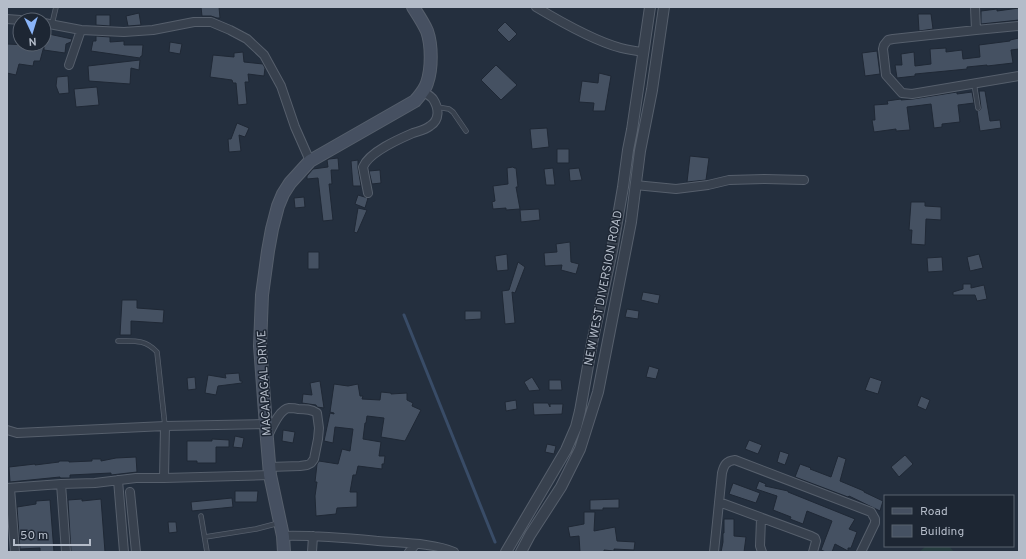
<svg xmlns="http://www.w3.org/2000/svg" width="1026" height="559" viewBox="0 0 1026 559" font-family="Overpass,sans-serif">
<style>
.green{fill:#263c3f}
.lines{fill:none;stroke-linecap:round;stroke-linejoin:round}
.stream{stroke:#394c67;stroke-width:3}
.building{fill:#455162;stroke:#1f2835}
.service-casing{stroke:#565f6c;stroke-width:5.5}
.minor-casing{stroke:#565f6c;stroke-width:10}
.tertiary-casing{stroke:#565f6c;stroke-width:12}
.secondary-casing{stroke:#565f6c;stroke-width:14}
.service{stroke:#38414e;stroke-width:4}
.minor{stroke:#38414e;stroke-width:8}
.tertiary{stroke:#38414e;stroke-width:10}
.secondary{stroke:#465061;stroke-width:12}
.labels{text-anchor:middle;stroke-width:3;stroke-linejoin:round;paint-order:stroke}
.street-label{font-size:12px;fill:#b4bcc9;stroke:#1d2633}
</style>
<rect width="100%" height="100%" fill="#242f3e"/>
<path class="green" d="M926,546H949L954,552H919Z"/>
<g class="lines">
<path class="stream" d="M404,315L495,542"/>
</g>
<path class="building" d="M201,7H219L220,18H217L211,16H202Z
M1019,8V20L981,24V11L997,9V11Z
M139,13L141,25L128,26L126,16Z
M918,14H931L933,29L919,31Z
M96,15H110V26L96,25Z
M505,22L517,34L509,42L497,30Z
M44,33L72,39L71,42L66,44L65,53L44,50V46L40,61H34L33,66L19,64L16,75L7,73V44L28,45L29,44H44Z
M96,36L110,37V42L124,41V45H143L142,56H141L140,58L91,51L93,41H96Z
M1019,38V49L1011,50L1013,63L987,66V65L967,67V69L915,74V76L897,78L895,65H902L901,54L914,52L915,66L931,64L930,49L946,48V52L962,50L963,59L980,57L979,45L1010,41V40Z
M170,42L182,44L180,54L169,52Z
M877,51L880,74L865,76L862,53Z
M243,52L244,62L263,64L265,68L264,76L248,74L249,82H245L247,104L238,105L236,83H233L232,80L210,77L213,55L234,57V53Z
M140,60L139,70L131,68L130,84L89,81L88,66Z
M496,65L517,85L501,100L481,80Z
M599,73L611,76L605,111H593L594,103L579,102L582,81L598,83Z
M68,76L69,93L59,94L56,86L57,77Z
M97,87L99,105L76,107L74,89Z
M979,91H985L990,121L1000,120L1001,128L980,131L977,111L980,110L981,108Z
M957,92V94L972,92L974,103L958,105L960,122L942,124V127L934,128L931,104L907,107L910,130L896,131V129L874,132L872,120H875L874,105L888,104L887,101L901,99V100L913,99Z
M237,123L249,128L245,137L239,135L241,151L229,152L228,139H231Z
M547,128L549,147L532,149L530,129Z
M557,149H569V163H557Z
M690,156L709,158L706,180L687,182Z
M338,158L339,170H331L332,184H329L333,220L323,221L318,178L307,179V176L313,169L328,167L327,160L329,159Z
M358,160V168L361,186H353L351,161Z
M513,167L514,168H516L518,187H516L520,209L506,210V208L493,209L492,202L495,201L493,186L508,184L507,168Z
M553,168L555,185H546L544,169Z
M579,168L582,180L570,181L569,169Z
M380,170L381,183L372,184L369,171Z
M358,195L368,198L365,208L355,204Z
M304,197L305,207L295,208L294,198Z
M911,202H925V206L941,207V220L926,219L925,245L911,244L912,230H909Z
M358,208L367,210L357,233L354,232Z
M539,209L540,220L521,222L520,210Z
M570,242L571,262L579,264L576,274L561,270L562,265L545,266L544,253L557,252L556,244Z
M308,252H319V269H308Z
M507,254L508,270L497,271L495,256Z
M979,254L983,268L970,271L967,257Z
M942,257L943,271L928,272L927,258Z
M518,262L525,267L515,293L512,292L515,323L505,324L502,291L509,290Z
M963,284H971V288L984,285L987,299L977,301L975,295H953V292L963,289Z
M643,292L660,295L658,304L641,300Z
M122,300H137V308L164,310L163,323L131,321V335H120Z
M627,309L639,311L638,319L625,317Z
M465,311H481V319L465,320Z
M649,366L659,369L656,379L646,377Z
M239,373L240,381H242V383L218,386L216,395L205,393L208,375L226,378L225,374Z
M195,377L196,389L188,390L187,378Z
M532,377L540,390L529,391L527,387L524,382Z
M870,377L882,381L878,394L865,390Z
M549,380H561L562,390H549Z
M320,381L324,408L317,407L316,405L302,403L303,394L312,395L310,383Z
M334,384L348,386L358,384L360,396H363L362,399L380,400L381,392L391,393V394L407,393V400L413,403L412,406L421,410L405,441L381,437L384,418L367,416L366,423H365L363,439L381,442L379,456H385L384,464H382V469L358,466L356,475H353L350,492H357V507L337,508L336,514L316,516L315,496L317,482H315L317,464L319,461L338,464L342,449L350,451L353,429L335,427L333,443L324,441L330,413L334,414V413L330,412Z
M921,396L930,400L926,410L917,406Z
M516,400L517,409L506,411L505,402Z
M533,403H548L550,407V404H563L562,414L534,415Z
M283,430L295,432L293,443L282,441Z
M235,436L244,438L242,448L233,447Z
M212,439L229,440V447H216V463H197V461H187V441H212Z
M749,440L762,445L758,454L745,449Z
M547,444L556,446L554,454L545,452Z
M780,451L789,454L785,465L777,462Z
M905,455L913,464L899,477L891,467Z
M838,456L846,459L840,481L864,491V492L883,501L880,511L849,496L848,497L795,477L800,464L811,468L810,469L831,477Z
M136,457L137,472L111,475V473L70,475V478H60V477L10,482L9,467L35,464V465L59,462V461H69V462L92,461V459H101V461L116,458Z
M759,481L766,484L765,486L788,491V492L855,519L849,529L857,532L851,548H848V551L835,544L832,552H826L821,550L832,521L807,511L803,524L790,519L791,517L773,510L777,496L756,489Z
M733,483L760,493L756,503L729,494Z
M235,491H258L257,502H235Z
M232,498L233,507L192,511L191,502Z
M82,499V501L101,499L105,552H71L68,500Z
M619,499V508H603V510H590V500Z
M50,500L54,552H40V548L20,549L17,507L36,504V501Z
M584,512H595L594,531L615,527L617,541L635,542L634,550L614,549V551L604,550V552H580L579,536L570,537L568,527L584,524Z
M724,519H734V536L746,537L744,552H721L723,542V533H724Z
M168,522H176L177,532L169,533Z"/>
<g class="lines">
<g class="service-casing">
<path id="service" d="M52,24L56,7
M974,83L978,108
M437,107L449,109L453,112L466,131
M118,341C134,341 145,339 157,352L165,426
M201,516L207,552
M205,537L256,529L279,523"/>
</g>
<g class="minor-casing">
<path id="minor" d="M536,7C561,22 594,41 621,48C629,50 636,51 643,52
M975,7L976,30
M7,19L20,20
M44,23L81,30L124,32L153,30L194,22H211L230,30L247,39L264,55L281,86L295,127L310,161
M1019,26L976,30L893,39L888,40L884,45L883,49L886,75L902,93L912,94L1019,76
M69,65L81,30
M635,185L676,189L708,185L729,180L765,179L804,180
M368,193L363,167C369,152 399,139 413,133C419,131 425,130 430,126C440,120 439,108 433,99C431,96 426,94 423,91
M7,430L17,433L165,426L266,424
M267,438C271,430 279,409 289,408C292,408 295,408 298,409C305,409 311,409 317,413L319,428L318,439L314,459L311,463L307,465L300,466L269,467
M164,478L165,426
M118,480L124,552
M61,484L66,552
M7,488L61,484L95,483L136,478H164L270,475
M10,488L15,552
M130,492L136,552
M719,502L811,536L815,538L816,541L813,552
M761,518L760,546L762,552
M283,536C315,535 346,538 378,541C401,543 434,543 454,552
M312,552L313,536
M409,552L416,544
M714,552L722,473C724,465 726,461 735,460L871,512L875,519V523L861,552"/>
</g>
<g class="tertiary-casing">
<path id="tertiary" d="M506,552L566,450L576,427L580,411L592,343L612,251L623,187L628,150L632,130L650,7
M521,552L530,535L561,487L580,449L598,392L625,253L631,222L640,151L652,90L664,7"/>
</g>
<g class="secondary-casing">
<path id="secondary" d="M284,552L283,536L270,475L267,439L260,346L262,295L268,251L272,229L278,206L283,194L290,183L310,161L415,101C420,95 425,90 427,83C432,69 432,45 427,31C423,22 418,15 413,7"/>
</g>
<use href="#service" class="service"/>
<use href="#minor" class="minor"/>
<use href="#tertiary" class="tertiary"/>
<use href="#secondary" class="secondary"/>
</g>
<g class="labels">
<g class="street-label">
<text transform="translate(603 288) rotate(-79)" y="4">NEW WEST DIVERSION ROAD</text>
<text transform="translate(264 383) rotate(-93)" y="4">MACAPAGAL DRIVE</text>
</g>
</g>
<rect width="1026" height="559" fill="none" stroke="#b4bcc9" stroke-width="16"/>
<rect x="884" y="495" width="130" height="52" fill="#1d2633" stroke="#59626f"/>
<rect x="892" y="508" width="20" height="6" fill="#465061" stroke="#59626f"/>
<text x="920" y="515" font-size="12" fill="#b4bcc9">Road</text>
<rect x="892" y="525" width="20" height="12" fill="#455162" stroke="#59626f"/>
<text x="920" y="535" font-size="12" fill="#b4bcc9">Building</text>
<g transform="translate(32 32) rotate(176)"><circle r="19" fill="#1d2633" stroke="#59626f"/>
<path d="M0-3L7 15L0 10L-7 15Z" fill="#8ab4f8"/>
<text y="-6" font-size="11" font-weight="bold" text-anchor="middle" fill="#b4bcc9">N</text>
</g>
<path d="M14 539v6h76v-6" fill="none" stroke="#b4bcc9" stroke-width="2"/>
<text x="20" y="539" font-size="12" fill="#b4bcc9" stroke="#1d2633" stroke-width="3" paint-order="stroke">50 m</text>
</svg>
